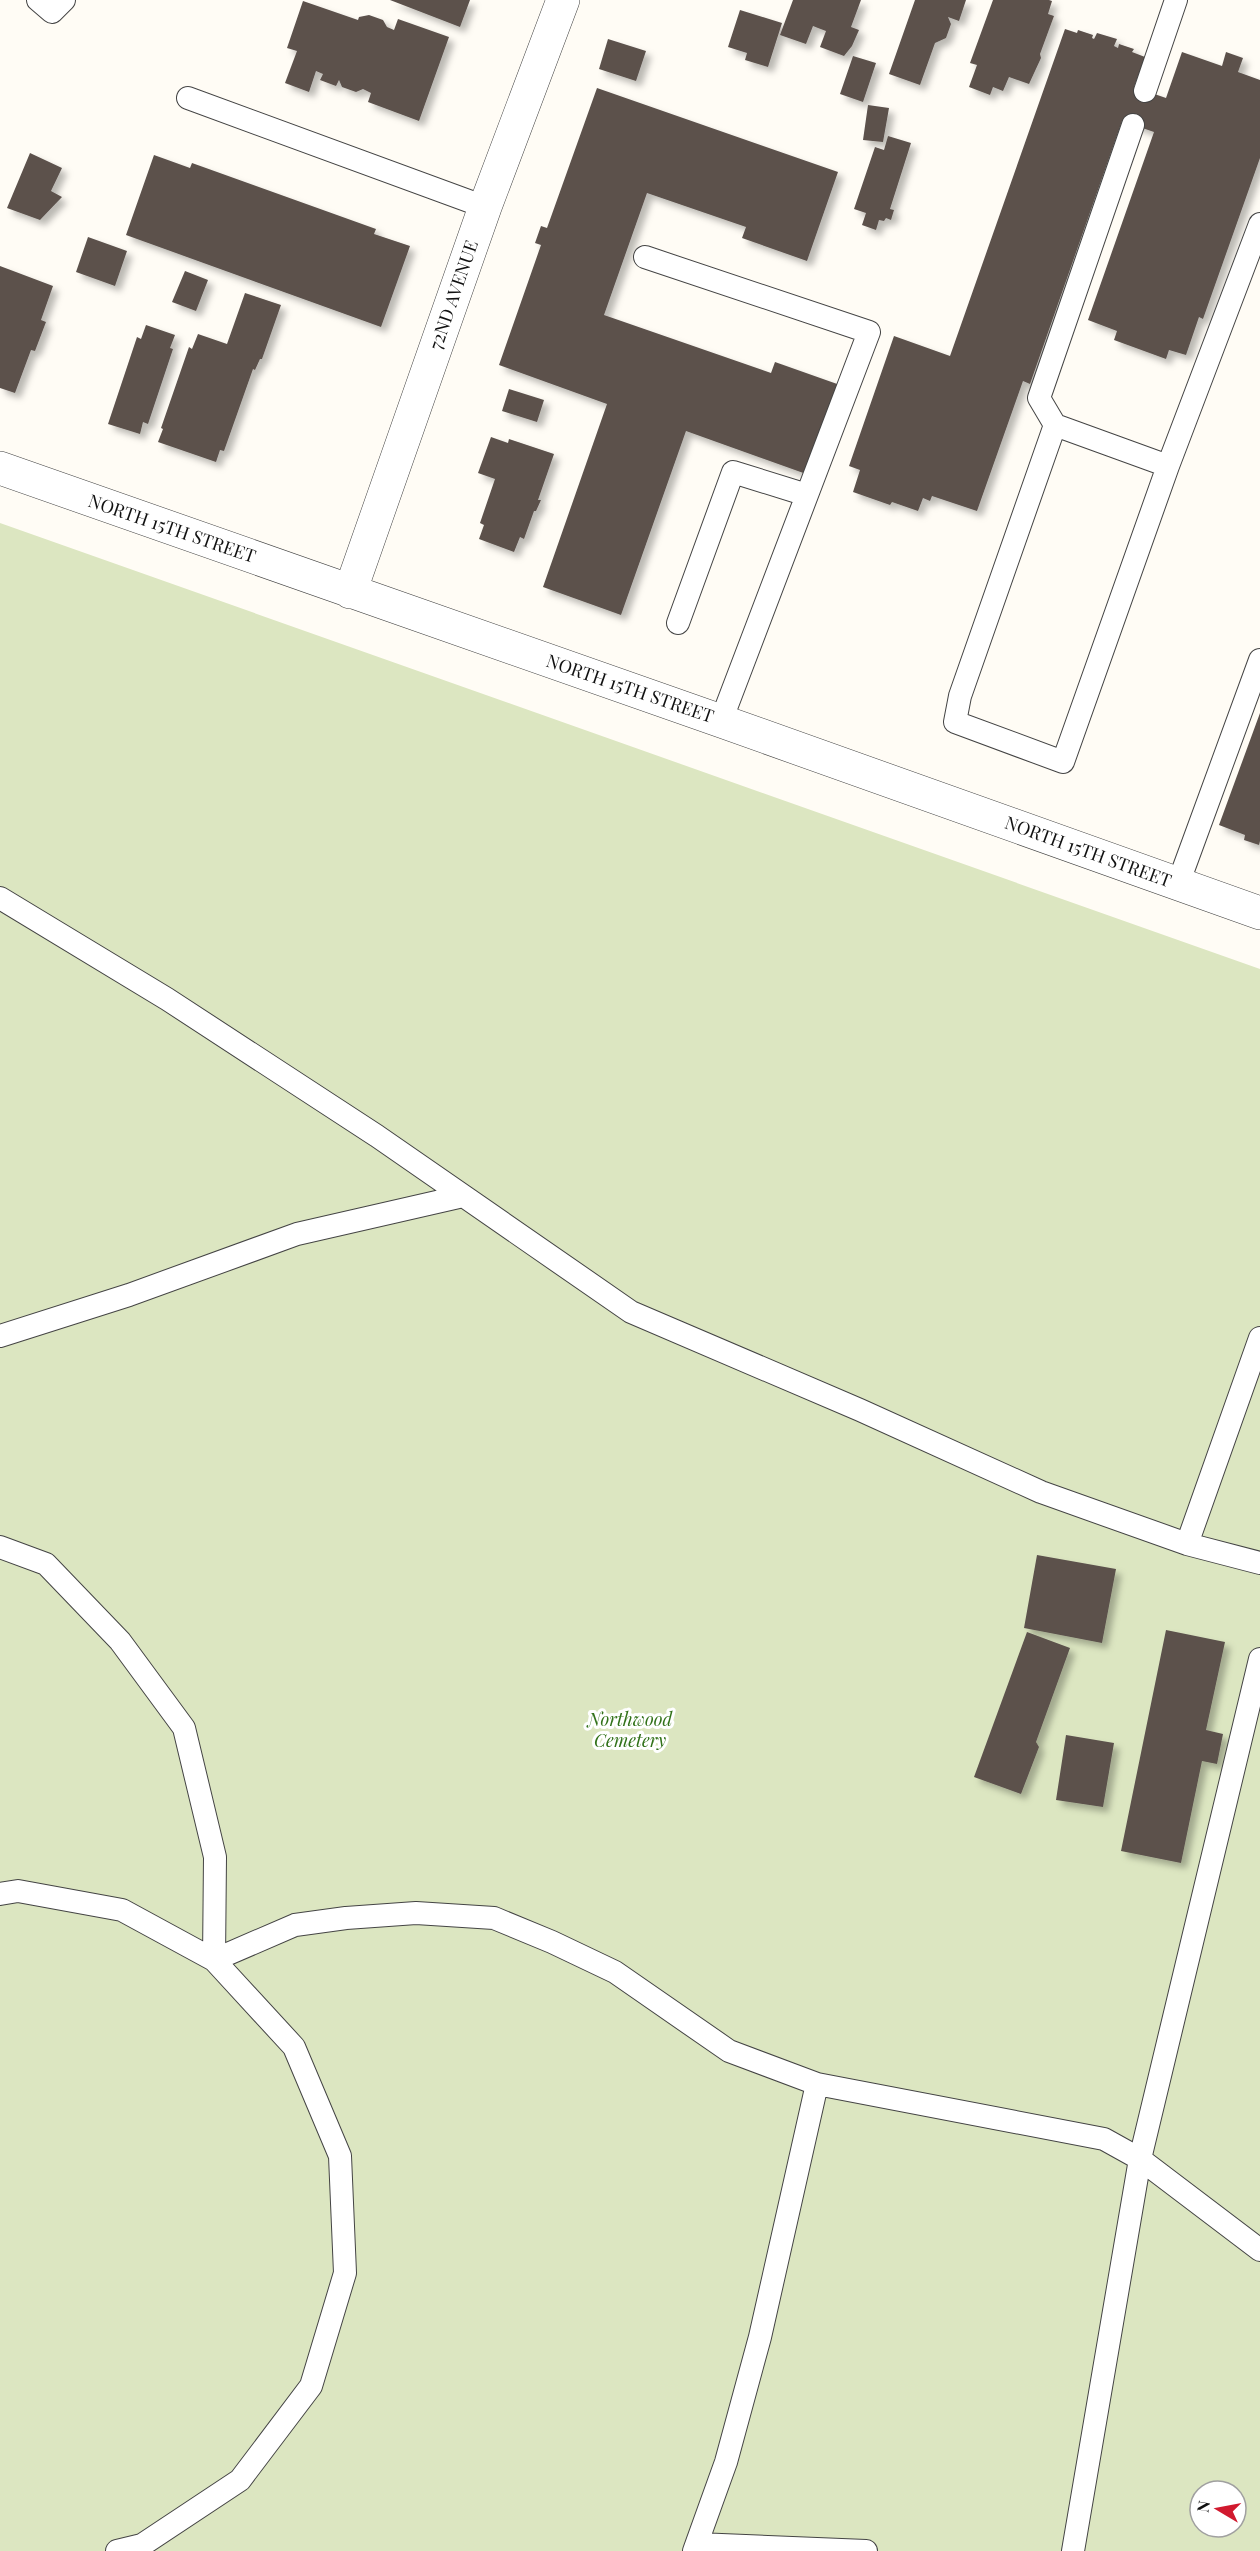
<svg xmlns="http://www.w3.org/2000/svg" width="1260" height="2551" viewBox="0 0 1260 2551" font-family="'Playfair Display',serif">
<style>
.cemetery{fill:#dce6c1;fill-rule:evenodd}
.building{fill:#5b514c;filter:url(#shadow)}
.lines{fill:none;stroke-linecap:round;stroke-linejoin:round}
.service-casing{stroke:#444;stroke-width:24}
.minor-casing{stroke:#444;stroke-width:34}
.service{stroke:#fff;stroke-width:22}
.minor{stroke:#fff;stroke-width:33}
.labels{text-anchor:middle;stroke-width:6;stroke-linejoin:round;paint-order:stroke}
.street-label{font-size:18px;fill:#111;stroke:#fff}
.park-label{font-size:18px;font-style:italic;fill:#317119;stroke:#fff}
</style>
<defs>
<filter id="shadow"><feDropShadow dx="5.5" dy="5.5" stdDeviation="3" flood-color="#0004"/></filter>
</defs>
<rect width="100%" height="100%" fill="#fffcf5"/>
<path class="cemetery" d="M0,523L1260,969V2551H0ZM1200,2491H1236V2527H1200Z"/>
<path class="building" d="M390,0H470L460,27Z
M793,0H861L851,27L859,30L852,46L844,56L820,47L826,31L818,28L813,26L806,44L780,35Z
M915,0H966L959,21L948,17L951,24L946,38L935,43L920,85L889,74Z
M993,0H1049L1052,1L1048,14L1054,16L1040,54L1041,58L1029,84L1009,77L1003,91L993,87L990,95L969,87L977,65L970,63Z
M303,1L358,20L359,17L369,15L383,20L387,27L394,30L398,19L449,37L419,121L368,102L371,93L363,89L356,92L342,87L339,80L336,86L320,80L323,74L316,71L309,92L285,83L297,51L287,48Z
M740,10L782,23L768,67L745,60L747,53L728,47Z
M1065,29L1077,33L1078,30L1093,35L1092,38L1094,39L1097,33L1117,39L1114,46L1118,48L1119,44L1134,49L1132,52L1145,57L1134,87L1166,98L1182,52L1222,66L1226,52L1243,58L1238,72L1260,80V158L1203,319L1199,317L1186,355L1169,350L1166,359L1114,340L1117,331L1088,320L1154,132L1122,121L1030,384L1023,381L977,511L932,496L930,501L923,498L918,511L892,502L890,505L853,492L860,470L849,466L894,336L950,356Z
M608,39L646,51L636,81L599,69Z
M853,56L876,63L863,102L840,94Z
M597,88L838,172L807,261L742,238L746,227L647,193L604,315L771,373L775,362L840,385L809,475L686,431L621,615L543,587L607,404L499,365L541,245L535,243L541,226L547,228Z
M868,105L889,108L883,142L863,140Z
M888,136L911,143L890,209L894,210L891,220L886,218L884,221L879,220L876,230L862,225L866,213L854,209L875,147L884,150Z
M30,153L62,168L51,191L62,197L40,220L7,208Z
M154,155L190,168L192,163L376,229L374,234L410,246L381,327L126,235Z
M88,237L127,251L115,286L76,272Z
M0,266L53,286L41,320L46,322L35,351L31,350L15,393L0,388Z
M185,271L208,280L196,311L172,302Z
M245,293L281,305L262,359H260L255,370L253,369L224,451L220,450L216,462L158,442L163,429L161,428L189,347L192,349L198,334L227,344Z
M146,325L175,335L170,348L173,349L148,424L143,422L140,434L108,424L137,337L141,339Z
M509,389L544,400L537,422L502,411Z
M491,437L508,443L509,439L554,454L538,500H541L536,511H534L524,539L520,537L514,552L479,539L484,525L480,523L495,479L478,473Z
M1260,713V841L1259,845L1244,840L1245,835L1219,825Z
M1037,1555L1116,1569L1102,1643L1024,1628Z
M1166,1630L1225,1642L1206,1730L1223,1734L1217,1764L1202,1761L1181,1863L1121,1851Z
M1027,1632L1070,1648L1036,1742L1039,1747L1021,1794L974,1777Z
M1066,1735L1114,1743L1103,1807L1056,1800Z"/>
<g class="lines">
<g class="service-casing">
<path id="service" d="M38,0L52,12L64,0
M1145,91L1176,0
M188,98L485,207
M1133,125L1039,398L1055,425L960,696L955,722L1063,762L1168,466
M645,257L869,332L721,721
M1055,425L1168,466L1260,224
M678,623L733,472L807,495
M1178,884L1260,660
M0,898L167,999L377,1136L631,1312L860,1410L1041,1492L1187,1544L1260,1563
M0,1336L129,1295L297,1234L463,1196
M1187,1544L1260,1338
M0,1547L46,1564L120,1641L184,1728L215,1857L214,1960L295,1925L346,1918L416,1913L494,1918L552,1942L615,1972L729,2051L817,2084L1104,2139L1140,2159L1260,2250
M0,1894L18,1891L122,1910L214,1960L294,2047L340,2156L345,2273L311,2386L240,2480L142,2545L117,2551
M697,2544L866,2551
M694,2551L726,2462L760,2337L817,2084
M1073,2551L1140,2159L1260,1659"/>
</g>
<g class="minor-casing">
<path id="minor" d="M0,468L721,721L1260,913
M350,592L485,207L563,0"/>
</g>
<use href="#service" class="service"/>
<use href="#minor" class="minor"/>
</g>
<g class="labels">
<g class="street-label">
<text transform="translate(454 295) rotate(-71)" y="6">72ND AVENUE</text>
<text transform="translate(172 529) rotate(19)" y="6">NORTH 15TH STREET</text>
<text transform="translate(630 689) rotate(19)" y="6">NORTH 15TH STREET</text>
<text transform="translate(1088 852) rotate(20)" y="6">NORTH 15TH STREET</text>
</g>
<g class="park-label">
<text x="630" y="1726">Northwood<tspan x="630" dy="21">Cemetery</tspan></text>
</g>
</g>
<g transform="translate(1218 2509) rotate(280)"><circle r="28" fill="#ffffff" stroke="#a0a0a0" stroke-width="1.5"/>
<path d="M0-4.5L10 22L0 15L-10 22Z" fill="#d1192e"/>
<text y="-9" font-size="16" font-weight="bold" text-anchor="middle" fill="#111111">N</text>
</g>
</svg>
